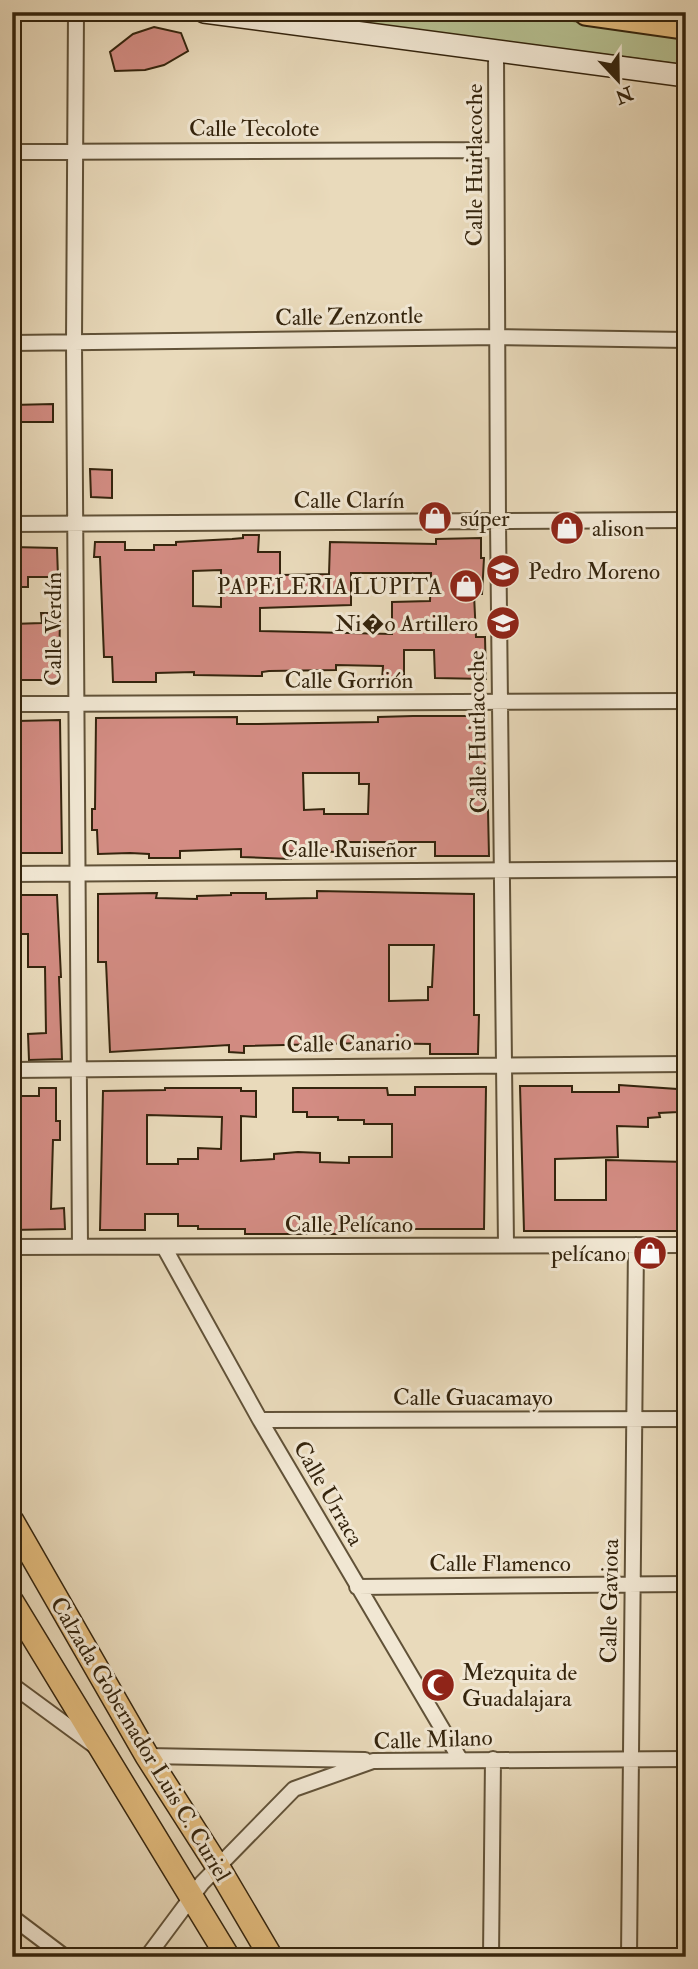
<svg xmlns="http://www.w3.org/2000/svg" width="698" height="1969" viewBox="0 0 698 1969" font-family="'IM FELL Double Pica',serif">
<style>
.green{fill:#b6c091;stroke:#75724f;stroke-width:2}
.building{fill:#d38c83;stroke:#34240d;stroke-width:2;fill-rule:evenodd}
.lines{fill:none;stroke-linecap:round;stroke-linejoin:round}
.minor-casing{stroke:#615238;stroke-width:18}
.secondary-casing{stroke:#34240d;stroke-width:24}
.primary-casing{stroke:#34240d;stroke-width:26}
.motorway-casing{stroke:#34240d;stroke-width:30}
.minor{stroke:#f1e7d3;stroke-width:14}
.secondary{stroke:#f1e7d3;stroke-width:21}
.primary{stroke:#e4bd7e;stroke-width:23}
.motorway{stroke:#e4bd7e;stroke-width:26}
.labels{text-anchor:middle;stroke-width:6;stroke-linejoin:round;paint-order:stroke}
.street-label{font-size:23px;fill:#34240d;stroke:#f1e7d3}
.poi-label{font-size:23px;fill:#34240d;stroke:#f1e7d3;text-anchor:start}
</style>
<rect width="100%" height="100%" fill="#e9dabb"/>
<filter id="stains"><feTurbulence type="fractalNoise" baseFrequency=".00286" numOctaves="4"/><feColorMatrix values="0 0 0 0 .2 0 0 0 0 .09 0 0 0 0 .02 0 0 0 .5 -.17"/></filter>
<radialGradient id="worn" r=".72"><stop offset=".6" stop-color="#630" stop-opacity="0"/><stop offset="1" stop-color="#630" stop-opacity=".3"/></radialGradient>
<path class="green" d="M275,12H509L686,37V65Z"/>
<path class="building" d="M154,27L181,33L188,51L164,65L145,70L115,71L110,52L133,34Z
M53,404V422H12V405Z
M90,469L112,470V498L91,497Z
M243,535H259L258,552H280V575L329,574L330,542L436,544V539L481,538V558H484L482,594H474L476,637H485L486,679L435,678L434,650H404V680H382L383,666L336,665V670L269,671L262,672V676L194,675V672L156,673V682H113L112,657H104L100,557H94L95,542H125V550H154V545H176V542L232,539L243,538ZM221,570V607L193,606V571ZM351,573H431L430,601L392,602V634L260,631V608L351,605Z
M12,547L57,548L58,577H28V587H12Z
M41,613H60L59,680H18L19,672L12,673V624L42,623Z
M413,716H486L483,810H488L489,856H435V842H343V852L291,851V859L241,857V849L180,851V858H149V854L130,853L98,854L97,830H92V809H95L96,718L237,717V724H258L378,722V717ZM303,773H359V784H369L368,814H324V809L304,810Z
M60,720L62,853H12V731L17,730V721Z
M317,891L474,894V1015H479L478,1054H430V1044L367,1043L244,1046V1053L229,1052V1045L110,1052L106,962H98V894L157,893L156,898L197,899V896L231,895V893H266V899L317,898ZM389,945H434L432,987H428V1000L389,1001Z
M12,895H57L61,977H59L62,1059L29,1060L28,1034L46,1033L45,967H28V934H19V929H12Z
M619,1085L677,1089L678,1112L659,1113L660,1117L648,1118V1127L617,1126L618,1157L555,1159V1200H606V1160L686,1162V1231H524L520,1086H572V1092H619Z
M415,1087H486L484,1229H370L345,1230V1234H245V1229H198V1226H178V1214H145V1230H100L103,1091L165,1090V1088H241V1091H256V1117L241,1116V1161L274,1159V1154L298,1152L320,1153V1162L349,1163V1157H392V1124H364V1120H338V1117H307V1112H293V1088H387L388,1095H415ZM147,1115L222,1117L221,1149L198,1148V1159H178V1164H147Z
M39,1088H56V1121H60V1140H53L51,1209L64,1208L65,1229L12,1230V1112H19V1096H39Z"/>
<g class="lines">
<g class="minor-casing">
<path id="minor" d="M76,12L74,342L80,1246
M496,51L498,522L506,1245
M12,152L496,150
M12,343L498,337L686,340
M12,524L686,520
M12,704L686,701
M12,874L686,869
M12,1070L686,1064
M12,1247L686,1245
M164,1247L260,1420L460,1759
M260,1420L686,1419
M357,1587L686,1584
M12,1685L95,1746
M147,1756L365,1760
M12,1917L65,1957
M147,1957L202,1883L294,1789L373,1761L686,1759
M491,1957L493,1759
M629,1957L636,1245"/>
</g>
<g class="secondary-casing">
<path id="secondary" d="M204,12L686,76"/>
</g>
<g class="primary-casing">
<path id="primary" d="M12,1521L147,1756L218,1867L271,1957
M12,1602L228,1957"/>
</g>
<g class="motorway-casing">
<path id="motorway" d="M587,12L686,26"/>
</g>
<use href="#minor" class="minor"/>
<use href="#secondary" class="secondary"/>
<use href="#primary" class="primary"/>
<use href="#motorway" class="motorway"/>
</g>
<defs>
<g id="shop-disc" transform="scale(1.75)"><circle r="9.5" fill="#8f2418" stroke="#f1e7d3"/><path d="M-5-2.5h2.3a2.7 3.5 0 0 1 5.4 0H5L5.5 6h-11ZM-1.5-2.5h3a1.5 2.3 0 0 0-3 0Z" fill="#fff"/></g>
<g id="school-disc" transform="scale(1.75)"><circle r="9.5" fill="#8f2418" stroke="#f1e7d3"/><path d="M0-5L7-2L0 1L-7-2ZM-4 1L0 2.5L4 1V4Q0 6-4 4Z" fill="#fff"/></g>
<g id="mosque-disc" transform="scale(1.75)"><circle r="9.5" fill="#8f2418" stroke="#f1e7d3"/><path d="M3.5-4.9A6 6 0 1 0 3.5 4.9A5 5 0 1 1 3.5-4.9Z" fill="#fff"/></g>
</defs>
<g fill-rule="evenodd">
<use href="#shop-disc" x="435" y="518"/>
<use href="#shop-disc" x="567" y="528"/>
<use href="#school-disc" x="503" y="571"/>
<use href="#shop-disc" x="466" y="586"/>
<use href="#school-disc" x="503" y="623"/>
<use href="#shop-disc" x="650" y="1253"/>
<use href="#mosque-disc" x="438" y="1685"/>
</g>
<g class="labels">
<g class="street-label">
<text x="254" y="136">Calle Tecolote</text>
<text transform="translate(474 165) rotate(-90)" y="8">Calle Huitlacoche</text>
<text transform="translate(349 316) rotate(-1)" y="8">Calle Zenzontle</text>
<text x="349" y="508">Calle Clarín</text>
<text transform="translate(53 629) rotate(-90)" y="8">Calle Verdín</text>
<text x="349" y="688">Calle Gorrión</text>
<text transform="translate(477 732) rotate(-91)" y="8">Calle Huitlacoche</text>
<text x="349" y="857">Calle Ruiseñor</text>
<text transform="translate(349 1043) rotate(-1)" y="8">Calle Canario</text>
<text x="349" y="1232">Calle Pelícano</text>
<text x="473" y="1405">Calle Guacamayo</text>
<text transform="translate(329 1493) rotate(60)" y="8">Calle Urraca</text>
<text x="500" y="1571">Calle Flamenco</text>
<text transform="translate(609 1601) rotate(-89)" y="8">Calle Gaviota</text>
<text transform="translate(141 1739) rotate(59)" y="8">Calzada Gobernador Luis C. Curiel</text>
<text transform="translate(433 1739) rotate(-2)" y="8">Calle Milano</text>
</g>
<g class="poi-label">
<text x="460" y="526">súper</text>
<text x="592" y="536">alison</text>
<text x="528" y="579">Pedro Moreno</text>
<text x="442" y="594" text-anchor="end">PAPELERIA LUPITA</text>
<text x="478" y="631" text-anchor="end">Ni�o Artillero</text>
<text x="626" y="1261" text-anchor="end">pelícano</text>
<text x="462" y="1680">Mezquita de<tspan x="462" dy="26">Guadalajara</tspan></text>
</g>
</g>
<rect width="698" height="1969" fill="none" stroke="#e9dabb" stroke-width="42"/>
<rect x="14" y="14" width="670" height="1941" fill="none" stroke="#34240d" stroke-width="3.5"/>
<rect x="21" y="21" width="656" height="1927" fill="none" stroke="#34240d" stroke-width="2"/>
<g transform="translate(618 80) rotate(158)" stroke="#f1e7d3" stroke-width="5" paint-order="stroke">
<path d="M0-5L12 26L0 18L-12 26Z" fill="#34240d"/>
<text y="-10" font-size="19" font-weight="bold" text-anchor="middle" fill="#34240d">N</text>
</g>
<rect width="100%" height="100%" filter="url(#stains)"/>
<rect width="100%" height="100%" fill="url(#worn)"/>
</svg>
